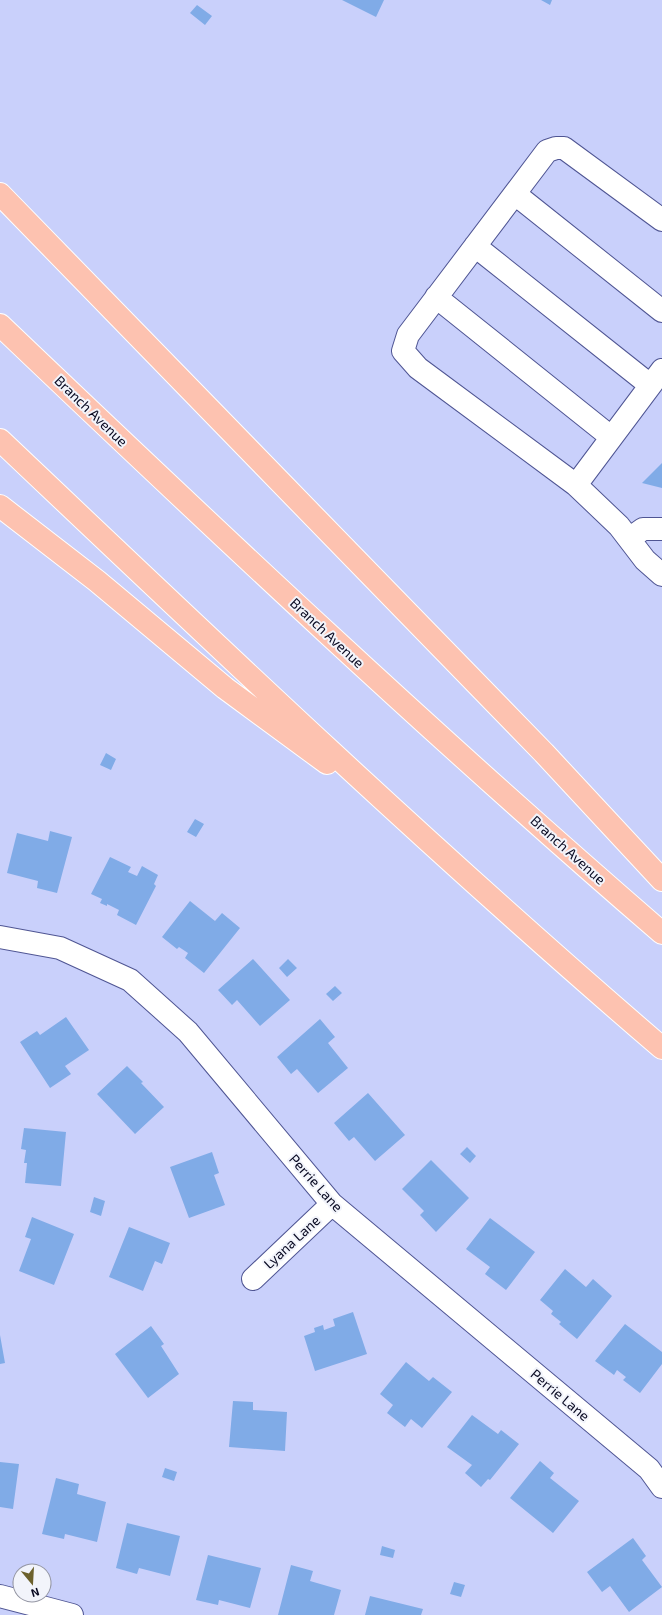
<svg xmlns="http://www.w3.org/2000/svg" width="662" height="1615" viewBox="0 0 662 1615" font-family="'Exo 2',sans-serif">
<style>
.building{fill:#80abe7}
.lines{fill:none;stroke-linecap:round;stroke-linejoin:round}
.minor-casing{stroke:#4f5593;stroke-width:24}
.highway-casing{stroke:#fff;stroke-width:24}
.minor{stroke:#fff;stroke-width:22}
.highway{stroke:#fdc2b0;stroke-width:22}
.labels{text-anchor:middle;stroke-width:4;stroke-linejoin:round;paint-order:stroke}
.street-label{font-size:14px;fill:#070820;stroke:#f2f4fb}
</style>
<rect width="100%" height="100%" fill="#c9d0fb"/>
<path class="building" d="M342,0H384L376,17Z
M541,0H552L550,5Z
M197,5L212,16L205,25L190,13Z
M662,463V488L642,483Z
M106,753L116,759L111,770L100,765Z
M195,819L204,824L196,837L187,832Z
M50,831L72,837L57,893L37,888L38,881L7,873L17,833L48,841Z
M110,857L131,867L128,872L137,876L142,866L158,875L154,884L156,886L136,925L117,915L119,910L107,904V906L100,903L102,899L91,894Z
M190,901L215,921L222,913L240,928L204,973L185,958L188,953L179,947L177,949L162,937Z
M253,959L290,1000L260,1026L237,1000L232,1005L218,990Z
M288,959L297,968L287,977L279,968Z
M335,986L342,993L333,1001L326,994Z
M66,1017L89,1050L65,1066L71,1074L50,1088L20,1042L37,1031L40,1035Z
M320,1019L335,1037L328,1043L348,1068L318,1093L297,1069L291,1074L277,1057Z
M127,1066L143,1082L141,1083L164,1107L135,1134L97,1094Z
M368,1093L405,1135L375,1161L354,1137L349,1141L334,1123Z
M24,1128L66,1132L61,1186L25,1183L27,1163H24L26,1150L21,1149Z
M467,1147L476,1156L470,1163L460,1154Z
M212,1152L219,1173L214,1175L225,1205L189,1218L170,1167Z
M431,1160L469,1198L436,1232L420,1215L424,1211L402,1189Z
M94,1197L105,1201L101,1216L90,1212Z
M32,1217L74,1234L54,1285L19,1271L31,1239L25,1237Z
M490,1218L535,1252L506,1290L485,1274L490,1267L466,1249Z
M129,1227L170,1243L162,1264L155,1261L143,1291L109,1277Z
M565,1269L586,1287L593,1279L612,1296L577,1339L559,1324L561,1322L551,1314L553,1311L540,1300Z
M353,1312L367,1354L315,1371L304,1336L315,1332L314,1328L323,1325L324,1330L335,1326L333,1319Z
M625,1324L662,1352V1364L640,1393L623,1380L626,1377L617,1370L614,1375L595,1361Z
M151,1326L164,1344L161,1346L179,1374L148,1398L115,1354Z
M0,1335L5,1363L0,1364Z
M406,1362L429,1381L433,1377L452,1392L422,1428L411,1419L405,1427L387,1413L393,1405L380,1394Z
M233,1401L253,1402V1410L287,1412L285,1451L229,1447Z
M472,1415L498,1434L501,1430L519,1444L490,1480L488,1479L481,1487L465,1473L472,1465L447,1447Z
M540,1461L554,1473L550,1478L579,1501L553,1533L510,1498Z
M0,1462L19,1464L13,1509L0,1507Z
M165,1468L177,1472L174,1481L162,1477Z
M56,1478L79,1484L77,1494L106,1502L97,1542L65,1534L64,1539L42,1534Z
M127,1523L180,1536L170,1576L139,1568L137,1574L116,1568Z
M633,1538L646,1556L642,1560L662,1587L629,1612L610,1586L602,1592L587,1572Z
M382,1546L395,1550L393,1558L380,1555Z
M208,1555L261,1568L250,1608L219,1600L218,1605L196,1600Z
M291,1565L313,1571L310,1581L341,1590L334,1615H278Z
M454,1582L465,1585L461,1597L450,1594Z
M370,1596L423,1609L421,1615H365Z"/>
<g class="lines">
<g class="minor-casing">
<path id="minor" d="M515,194L662,311
M662,220L564,148H556L547,151L408,335L403,351L418,368L576,485L662,370
M475,246L650,385
M436,297L611,437
M576,485L619,526L645,560L662,575
M629,539L643,529H662
M0,937L60,948L130,980L188,1032L332,1204L649,1469L662,1487
M253,1279L332,1204
M0,1596L72,1615"/>
</g>
<g class="highway-casing">
<path id="highway" d="M0,194L544,753L662,880
M0,325C217,532 435,737 662,933
M0,440C217,646 435,853 662,1048
M0,506L97,581L225,688L327,763"/>
</g>
<use href="#minor" class="minor"/>
<use href="#highway" class="highway"/>
</g>
<g class="labels">
<g class="street-label">
<text transform="translate(91 411) rotate(44)" y="5">Branch Avenue</text>
<text transform="translate(327 633) rotate(43)" y="5">Branch Avenue</text>
<text transform="translate(568 850) rotate(42)" y="5">Branch Avenue</text>
<text transform="translate(316 1183) rotate(48)" y="5">Perrie Lane</text>
<text transform="translate(292 1242) rotate(-43)" y="5">Lyana Lane</text>
<text transform="translate(560 1395) rotate(40)" y="5">Perrie Lane</text>
</g>
</g>
<g transform="translate(32 1583) rotate(162)"><circle r="19" fill="#f2f4fb" stroke="#9496a3"/>
<path d="M0-3L7 15L0 10L-7 15Z" fill="#6c612d"/>
<text y="-6" font-size="11" font-weight="bold" text-anchor="middle" fill="#070820">N</text>
</g>
</svg>
